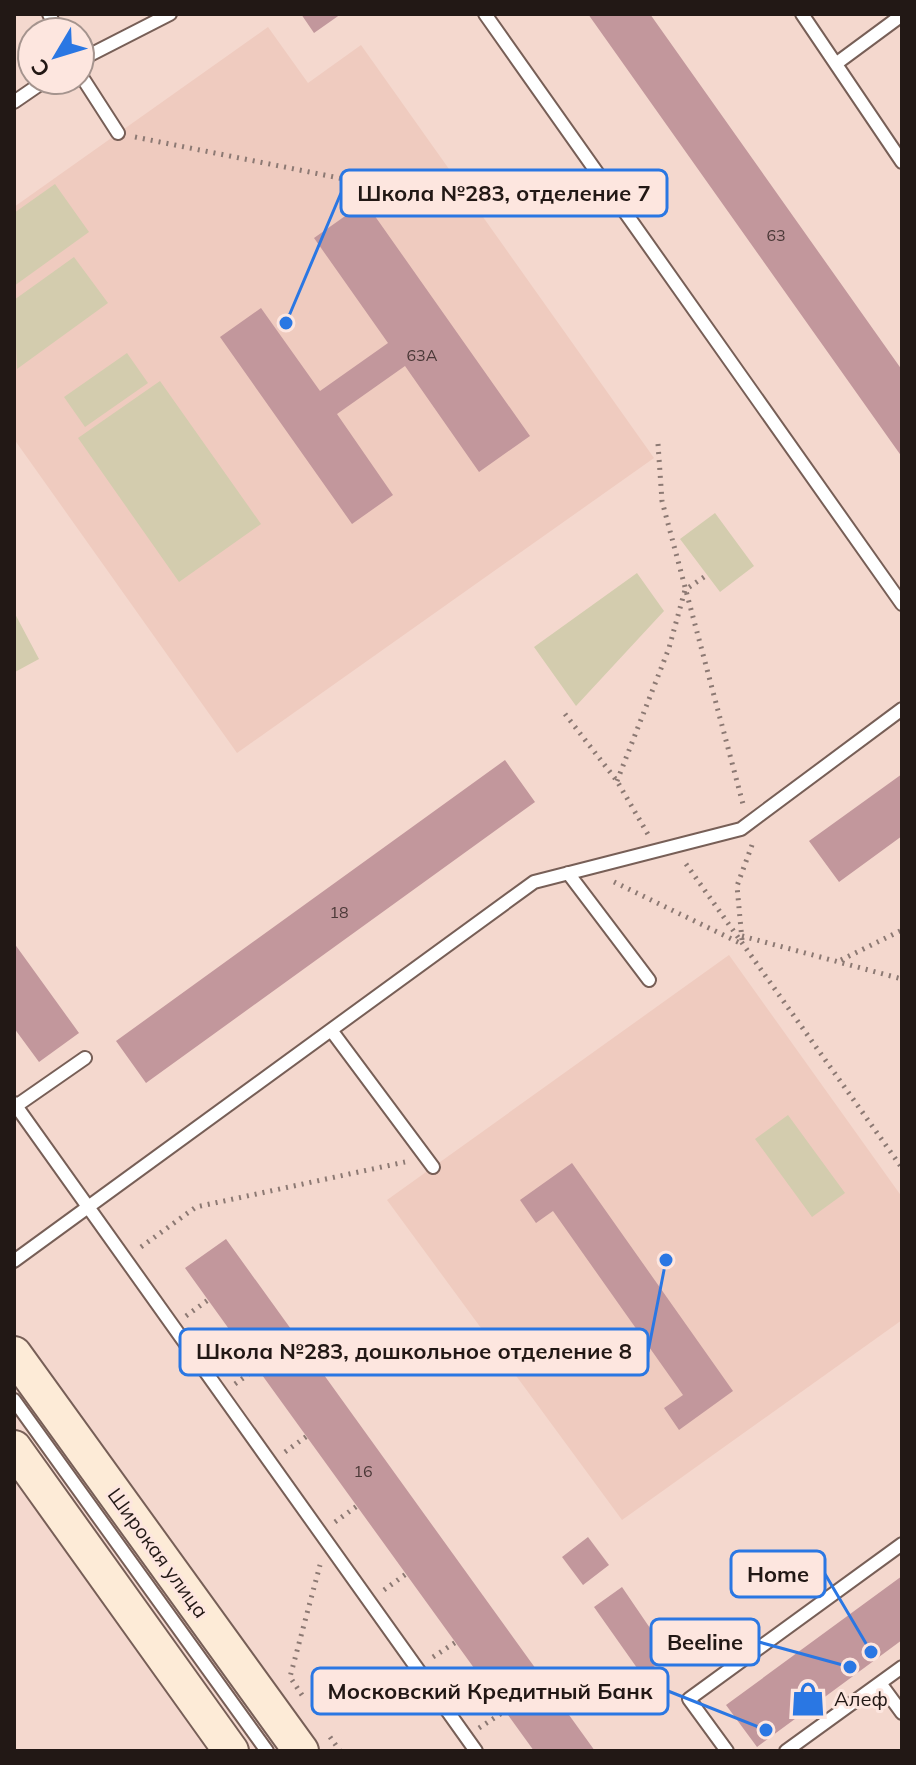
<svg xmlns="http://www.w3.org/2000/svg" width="916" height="1765" viewBox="0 0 916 1765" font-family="Mulish,sans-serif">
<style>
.built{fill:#efcbbf}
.green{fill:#d3ccae}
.building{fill:#c2979c}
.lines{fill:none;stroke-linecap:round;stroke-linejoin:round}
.service-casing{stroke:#775f57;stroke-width:16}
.secondary-casing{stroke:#775f57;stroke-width:38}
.path{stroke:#8c7973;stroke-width:5;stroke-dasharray:2 6;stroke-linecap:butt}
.service{stroke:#fff;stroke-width:12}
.secondary{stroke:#fdebd7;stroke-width:34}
.labels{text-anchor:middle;stroke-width:6;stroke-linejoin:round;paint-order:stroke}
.number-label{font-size:16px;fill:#4a3837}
.street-label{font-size:20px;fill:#221815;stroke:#fde6df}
.poi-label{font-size:20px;fill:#221815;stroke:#fde6df;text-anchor:start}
.leader{fill:none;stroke:#2a77e3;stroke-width:3}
.callout-dot{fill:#2a77e3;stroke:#fde6df;stroke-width:3}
.callout{fill:#fde6df;stroke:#2a77e3;stroke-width:3}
.callout-label{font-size:22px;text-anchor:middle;font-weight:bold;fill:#221815}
</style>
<rect width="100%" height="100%" fill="#f4d8ce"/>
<path class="built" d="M268,27L308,83L361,45L654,458L237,753L14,439V207Z
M729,955L902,1197V1320L622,1520L387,1200Z"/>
<path class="green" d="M55,184L89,232L14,286V213Z
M74,257L108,303L17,369L14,300Z
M127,353L148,383L85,427L64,397Z
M160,381L261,524L179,582L78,438Z
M715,513L754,566L720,592L680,539Z
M637,573L664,611L576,706L534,647Z
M14,612L39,659L15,672L14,670Z
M788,1115L845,1193L812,1217L755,1139Z"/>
<path class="building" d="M301,14H341L314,33Z
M588,14H650L902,370V457Z
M365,202L530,436L479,472L405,366L337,414L393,495L352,524L220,337L261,308L320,391L388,343L314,238Z
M505,760L535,802L146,1083L116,1041Z
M902,774V836L839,882L809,841Z
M14,943L79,1033L39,1062L14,1028Z
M572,1163L733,1391L679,1430L664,1408L683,1395L553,1211L536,1223L520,1200Z
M226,1239L595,1751H534L257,1368L185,1268Z
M588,1537L609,1565L583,1585L562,1557Z
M902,1576V1640L757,1747L726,1705Z
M622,1587L669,1656L642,1675L594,1607Z"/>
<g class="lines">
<g class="service-casing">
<path id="service" d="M49,14L58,32
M485,14L902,604
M802,14L902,162
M80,60L170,14
M837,63L902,15
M80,74L118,133
M14,102L46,80
M568,873L649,980
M331,1030L433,1167
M14,1103L476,1751
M16,1106L85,1058
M14,1261L534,882L741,829L902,709
M14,1400L267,1751
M880,1683L902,1713
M727,1751L689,1699L902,1544
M786,1751L902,1667"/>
</g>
<g class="secondary-casing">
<path id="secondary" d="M14,1354L301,1751
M14,1448L231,1751"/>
</g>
<path class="path" d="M135,137L399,190
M658,444L662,501L743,804
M565,714L617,781L649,836
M617,781L669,648L685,590L707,575
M686,864L902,1168
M614,882L742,944
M742,936L902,979
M742,940L737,886L752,845
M841,960L902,930
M141,1247L196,1207L405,1162
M186,1316L208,1300
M235,1384L257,1368
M285,1452L307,1436
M335,1522L357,1506
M384,1590L406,1574
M433,1657L456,1642
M302,1695L290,1677L320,1565
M479,1728L505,1711
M330,1737L340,1751"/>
<use href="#service" class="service"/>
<use href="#secondary" class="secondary"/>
</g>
<defs>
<g id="shop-bare" transform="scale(2.76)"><path d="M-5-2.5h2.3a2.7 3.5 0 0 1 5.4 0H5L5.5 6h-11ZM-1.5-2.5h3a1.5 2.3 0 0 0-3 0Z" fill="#2a77e3" stroke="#fde6df" stroke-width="2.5" paint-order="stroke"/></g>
</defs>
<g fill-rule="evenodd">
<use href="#shop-bare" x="808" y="1699"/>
</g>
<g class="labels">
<g class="number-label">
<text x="776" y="241">63</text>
<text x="422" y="361">63А</text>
<text x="339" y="918">18</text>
<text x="363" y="1477">16</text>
</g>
<g class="street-label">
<text transform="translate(158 1553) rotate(54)" y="7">Широкая улица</text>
</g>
<g class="poi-label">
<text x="834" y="1706">Алеф</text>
</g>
</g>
<path class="leader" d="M286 323L341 193M666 1260L648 1352M871 1652L825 1574M850 1667L759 1642M766 1730L668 1691"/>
<g class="callout-dot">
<circle cx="286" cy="323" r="8"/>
<circle cx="666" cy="1260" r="8"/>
<circle cx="871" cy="1652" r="8"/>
<circle cx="850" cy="1667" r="8"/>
<circle cx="766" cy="1730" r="8"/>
</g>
<g class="callout">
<rect x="341" y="170" width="326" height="46" rx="8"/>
<rect x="180" y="1329" width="468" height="46" rx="8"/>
<rect x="731" y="1551" width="94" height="46" rx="8"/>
<rect x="651" y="1619" width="108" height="46" rx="8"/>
<rect x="312" y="1668" width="356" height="46" rx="8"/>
</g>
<g class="callout-label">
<text x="504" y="201">Школа №283, отделение 7</text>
<text x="414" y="1359">Школа №283, дошкольное отделение 8</text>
<text x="778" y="1582">Home</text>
<text x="705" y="1650">Beeline</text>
<text x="490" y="1699">Московский Кредитный Банк</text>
</g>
<rect width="916" height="1765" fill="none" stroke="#221815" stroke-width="32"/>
<g transform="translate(56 56) rotate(232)"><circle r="38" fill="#fde6df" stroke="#a5948e" stroke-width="2"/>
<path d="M0-6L14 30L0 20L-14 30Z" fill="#2a77e3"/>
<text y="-12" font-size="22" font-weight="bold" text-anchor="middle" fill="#221815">С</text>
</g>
</svg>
